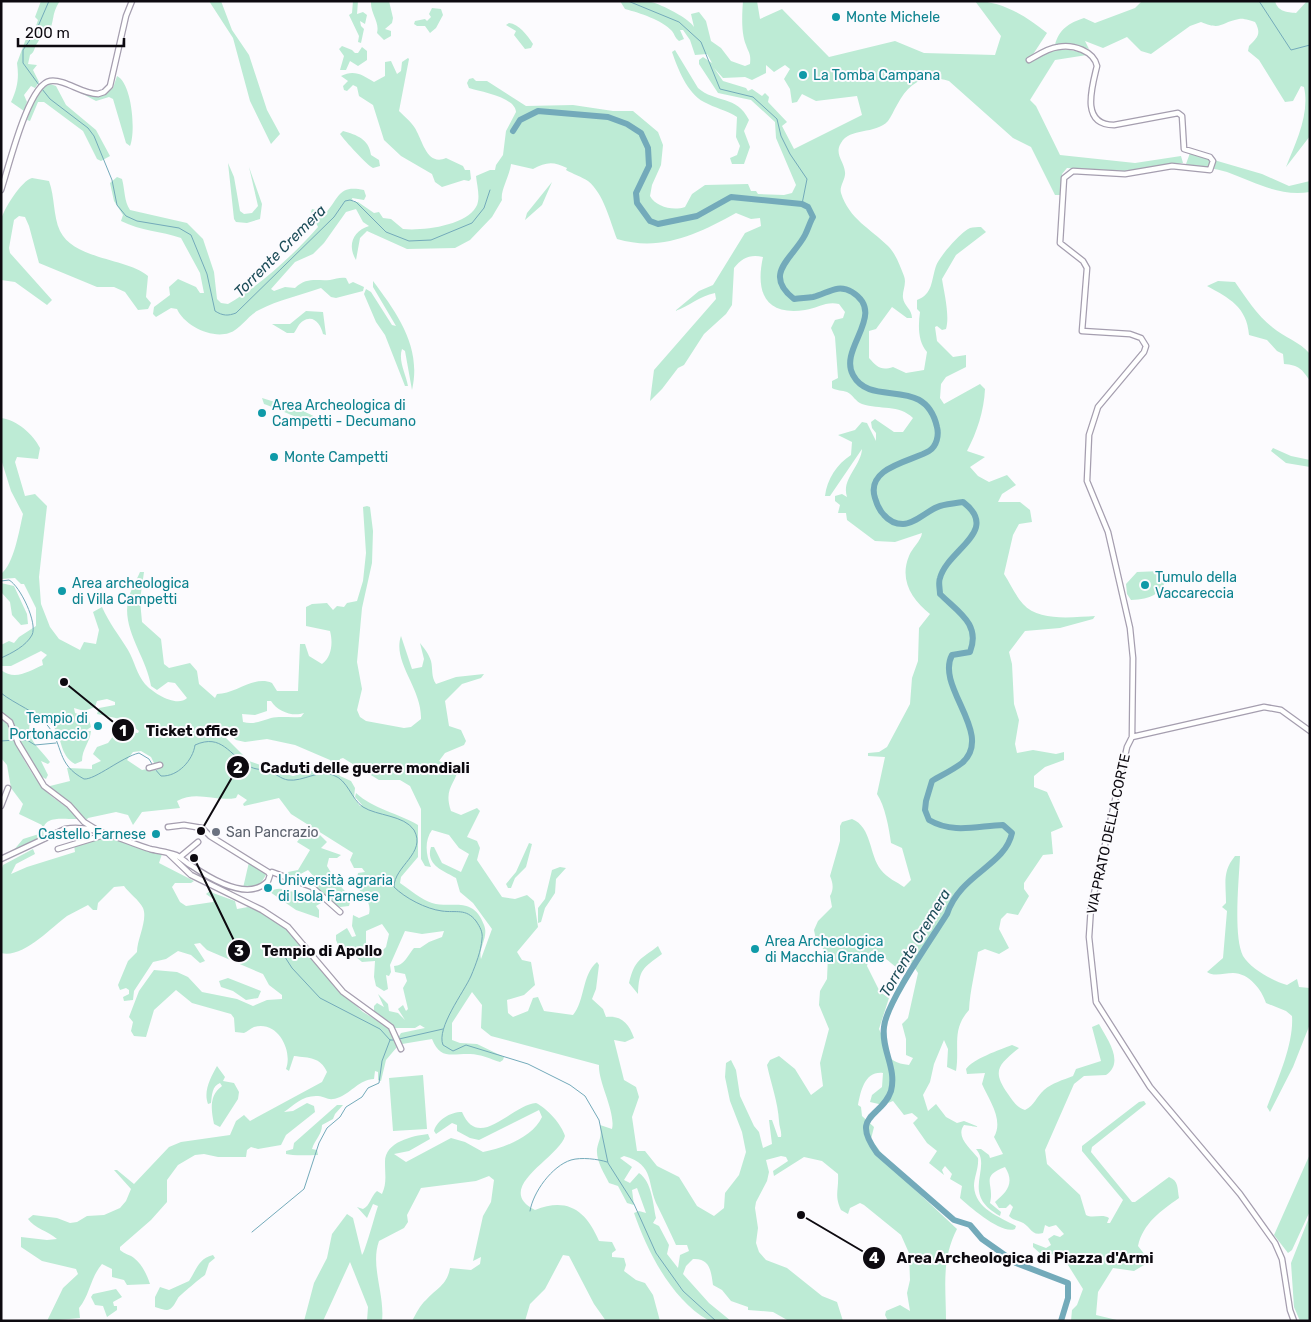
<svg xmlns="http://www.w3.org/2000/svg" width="1311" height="1322" viewBox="0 0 1311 1322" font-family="Rubik,sans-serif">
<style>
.green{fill:#bdebd5;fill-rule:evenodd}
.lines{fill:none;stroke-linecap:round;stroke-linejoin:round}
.stream{stroke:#73aaba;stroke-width:1}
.river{stroke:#73aaba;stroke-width:6}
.minor-casing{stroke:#a59eaf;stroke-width:7}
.minor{stroke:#fff;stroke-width:4.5}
.culture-dot{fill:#0f9aa8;stroke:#fcfbfe;stroke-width:2}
.worship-dot{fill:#6b7280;stroke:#fcfbfe;stroke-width:2}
.labels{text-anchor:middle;stroke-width:4;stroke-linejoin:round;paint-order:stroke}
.culture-label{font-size:14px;fill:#0d838f;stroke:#fcfbfe;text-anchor:start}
.worship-label{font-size:14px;fill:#5b616d;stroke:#fcfbfe;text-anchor:start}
.street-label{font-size:14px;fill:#0d0a10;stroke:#fcfbfe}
.water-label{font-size:15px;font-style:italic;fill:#1c4c58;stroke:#fcfbfe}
.leader{fill:none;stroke:#0d0a10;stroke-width:2}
.callout-dot{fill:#0d0a10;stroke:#fcfbfe;stroke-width:2}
.mark-label{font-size:15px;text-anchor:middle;font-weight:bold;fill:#fff}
.callout-label{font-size:15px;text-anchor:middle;font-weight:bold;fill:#0d0a10;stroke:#fcfbfe;stroke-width:4;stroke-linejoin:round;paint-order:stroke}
</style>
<rect width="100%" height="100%" fill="#fcfbfe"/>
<path class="green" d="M41,1H60C51,14 55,21 49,31C46,35 40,37 38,42C34,47 35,52 30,55L28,64L37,65L33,70L39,82L35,88L31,86L24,95L27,102L24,111L11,102C18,87 19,77 17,63L27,36L34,32L38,20L35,17Z
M209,1H221L232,30L249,55L267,110L280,134L271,144L250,101L233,38Z
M353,1H358L357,14L363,12L367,15L365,24L360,21L361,26L364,29L361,43L358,42L359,36L349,15L352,13Z
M371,1H389L393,18L392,23L385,29L391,31V36L384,40L377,33C380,22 370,13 371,1Z
M620,1C630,1 641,0 651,2C661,4 690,19 694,27L691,14L699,12L706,21L711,41L721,48L731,61L745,66L750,64C751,53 749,54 746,45C741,33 742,14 743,1H757L760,19L782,9L829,57L895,41L924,53L995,55L1001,36L975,1C1002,1 1026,16 1047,33L1030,59C1053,50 1062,45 1087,55L1055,60L1030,100L1036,106L1060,155L1135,163L1181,156L1183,163L1125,171L1067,168L1062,174V195H1055L1031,147L1013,138L949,81C924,73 909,82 897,105C894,110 891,117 888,121C875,135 850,127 841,143C834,154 844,161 845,172C846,179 839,186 841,193C849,219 871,229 888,246C896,254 900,266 904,276C907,284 902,291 903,298C904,306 912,309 912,318H907L892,307L876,329L869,331V358C877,367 881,371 893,367L906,373L924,370L927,352C918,342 918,326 920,312L917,309V300C933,294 931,281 936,266C939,257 961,232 970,228C973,227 978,227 981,227L986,232L956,255L942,279C944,292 950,316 946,329L942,330L937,326L935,327L937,341L953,357L966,355V367L946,377L941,384L940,398L944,404L980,384L985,389C984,411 977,432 967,451L985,457L970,467L978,476L989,482L1007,475L1016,485L1002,494L998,502H1020L1030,510L1032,522L1019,524L1013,535L1004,574C1010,583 1015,595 1023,604C1039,622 1073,617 1095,616L1093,619L1060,628L1025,631L1009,652L1012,664L1014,704L1019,720L1015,744L1017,753L1033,750L1056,754L1064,752V760L1045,767L1034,776V787L1047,792L1063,827L1051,832L1053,854L1043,855L1024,883V889L1029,896L1018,915L1007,913L1001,919L999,929L1009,948L999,954L985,949L978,952C975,973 970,990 969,1010C951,1030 960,1047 956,1071L947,1067L948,1049L944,1040L934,1064L930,1082L923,1095L928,1111L936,1104L946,1117L957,1123L964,1121L979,1127L964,1125C955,1137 971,1149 978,1158C979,1168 974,1177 974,1186C975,1209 1000,1217 1016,1226L1015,1229C1002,1235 970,1207 960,1198L962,1186L950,1179L952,1174L945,1166L942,1170L944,1175L929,1163L937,1151L927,1143L913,1123L918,1118L912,1113L904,1115L893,1101L883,1105L870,1102L872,1095L882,1087L883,1073C865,1071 861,1090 858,1105L861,1107L862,1116L874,1127L871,1139L894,1170L957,1229C941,1260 946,1287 946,1321H888L885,1315L886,1311L900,1305L910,1311L907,1293L910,1280L909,1253L901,1235L864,1205L860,1203L850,1208L848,1214L841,1210C834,1195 839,1190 838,1174L822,1161L804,1157L774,1176L773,1171L788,1161L786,1157L781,1156L766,1160L769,1172L767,1181L756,1202L755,1208L758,1228L756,1243L759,1252L766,1260L787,1268L822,1296L837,1302L843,1321H789L773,1312L748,1310V1307L731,1301L722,1290L713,1285C711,1271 710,1258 693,1259L686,1266L683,1274L709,1303L731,1321C725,1321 714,1322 708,1320C672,1300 647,1251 634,1213L639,1211L646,1213L637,1188L632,1190L634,1205L627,1203L618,1186L609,1183C604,1173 596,1161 597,1149C599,1138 602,1139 600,1125L612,1129C616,1112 598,1082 599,1065L491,1036L481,1028L482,1005L472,992L452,1023V1040L460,1043L477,1044L504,1057L503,1060L500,1062C491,1059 478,1053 468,1054C450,1054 440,1059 432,1039L402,1044L398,1038L401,1033L425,1028L420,1025L415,1028H393L374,1012V1006L377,1003L384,1007L378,994L388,1004L389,1011L398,1013L405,1020L398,1009L403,1005L406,1011L408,1009L403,988L407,981L405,974L395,972L394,966C404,966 408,955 414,948H420L429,942L442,937L444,931L422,934L405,931L390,965L391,972L389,976L386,975L388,989L384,991L376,986L374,977L375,961L362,962L349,951L342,954L336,940V935L347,928L352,937L356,936L352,926L353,915L359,918L369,914C372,902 363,894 356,886L358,873L365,872L362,868H354L350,860L353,853L291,814L279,798L244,806L243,804L247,800L238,794L236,798C215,802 197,790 177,801L180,808L142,812L133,825L128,815L116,812L88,818L85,822L50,788V786L70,781L67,768L92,769V765L101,761L93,754L97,747L108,743L117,731L138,733L139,731L125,720L97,714L99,708L115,705V702L107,699L97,701L95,707L84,711L74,708L75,713C83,716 90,718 91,727L85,731H91C90,742 82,749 82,761L75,764C59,755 63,738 53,726C49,721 41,718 35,714C20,735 37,745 50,762L48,764L41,761L48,775L46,779C25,769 18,728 1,711V670C15,681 29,671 43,665L42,660L47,655L41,651L11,666H1V645L9,641L14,643L19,637L36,626V608L24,584H21L15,578L1,579V574C14,564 19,531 23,514L11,491L1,459V418C17,420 33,434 40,448L38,459L17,457L15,462L25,496L35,494L47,506L39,577L41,604L50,627L59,639L80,650L84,642L96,644L99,630L93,612L102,607C109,623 119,635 128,650C134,660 137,675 145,684C153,693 177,708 187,698L175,683L168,682L157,690L151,686C147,658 122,630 128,601C130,591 136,581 140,572H144L140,600L142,622L161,639L164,664L169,668L190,663L197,671L199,684L215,698L217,694C236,694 254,675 272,683L277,691H298L300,644H305L309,656L322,664C332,657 333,642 330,631L306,626V607L312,604L327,603L333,610L337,606L344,607L347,603L357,601L363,581L366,553L363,507L367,506L370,507L373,531L372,563L362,608L357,662L362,689L357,710L360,717L366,721L404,728L411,727L421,719C422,688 392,662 401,636L412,669L422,667L424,659L420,643C424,648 429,654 431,661C433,669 431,677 436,684L456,677L484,674L481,678L462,684L445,701L449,726L461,730L466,741L464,745L445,753L439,761L443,763H453L459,766C456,784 443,788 451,811L461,815L477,808L480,811L467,837L477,841L480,848L477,860L502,897L515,899L527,895L534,901L538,927L517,952L522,960L531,962L535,985L524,995L507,1000L508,1013L513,1017L528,1011L533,998L538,997L544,1011L573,1015C585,1001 582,974 597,962L599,965L596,989L592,999L603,1009L606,1017C622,1015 629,1024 634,1038L625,1042L614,1040L624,1080L636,1087L639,1097L632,1117L637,1151H645L657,1166L679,1177L697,1206L714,1216L724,1208L725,1193L739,1175L746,1152L742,1132L730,1101L725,1077L726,1063L731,1060L736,1070L740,1096L754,1126L759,1132L763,1148L772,1144L769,1120H772L778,1137H781C782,1131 779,1127 779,1121C778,1102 771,1084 767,1065L770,1060L779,1056L795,1069L811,1095L823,1086L820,1063L829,1029L819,1005L820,991L827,979L828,955L816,940L814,930L818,921L832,907L830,896C834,889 833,883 830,876L840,841V826L842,822L852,819C872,827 869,855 881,870C887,878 897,882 904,887L911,880L902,848L891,843C889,828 885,806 877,794L885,757L868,756V753L879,752L887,747L910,704L912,678L918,661L919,628L930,614C912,600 899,580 909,556C912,548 921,541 922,533L895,542L875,541L847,520L846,513H838L840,505L835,501V496L842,494L847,497C841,479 861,466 862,449L830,496H825C827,479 837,464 851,455L852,442L838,435L855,430L862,422L867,423L876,441V433L872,428L871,422L875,419L894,432H903L913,418C899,404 880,410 862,404C856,402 853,395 847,392C842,390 837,391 832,388V381L838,378L835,337L831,328L835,320L843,318L845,312L839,304C826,301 818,308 805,310C766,316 755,293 763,257C750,254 742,258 734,268L732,305L726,314L704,334L684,365L678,368L662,389L650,401L654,370L716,299L715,293C699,296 690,306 675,311L699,291L713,285L745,233L761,226L760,218L751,219L736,213C698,234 661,252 617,239C610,221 604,194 588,181C582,177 573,174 566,170L567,168C553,161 546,162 533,169L511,164C510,175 500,191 502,200L492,217L470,240L455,248L407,249L367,231L360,238L356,260C347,245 353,231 369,226L363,222L356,209L346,212L324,243L313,254L295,262L271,289L274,291L285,287L295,288C307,277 315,281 330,280C336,279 340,277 346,278L349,284L353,282L364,287L363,291L336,298L331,297L321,288C301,295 278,300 259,310C248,315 241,329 229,333C211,339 184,325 177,309L171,308L156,317L153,314L154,307L170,295L169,287L178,279L196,287L200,293H204L200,273L181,238C161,231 141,231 121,221L123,215L114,201L110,183L117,177L122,179C125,190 124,201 130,210L187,223L203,239L214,272L217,299L221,303L228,304C262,284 292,256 318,227L311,212L312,209L326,213C340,196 339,185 364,190L366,196L364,200L352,198L353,202H358L374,213L379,212L383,218L391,219L403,229C422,231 465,226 476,207C481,199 477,186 476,176L490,170H495L496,165L503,155L506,131L516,112C515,97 482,92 469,88L467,83L469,79L473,78L476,81H487L526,106L573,105L613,111H633L658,132L663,145L661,165L652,185L650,196C656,207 673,211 685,207L692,194L705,185L748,184L751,191H756L758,194L784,195L792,193L796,185L776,138L775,122L751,100L718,93L699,64V60L703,57L712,63L707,54L695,55L690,40L683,30H680L684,39L679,41C675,38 675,35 672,31C662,20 640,13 625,9ZM766,65L774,72L785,65L790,69L784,79L790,89L792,103L797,102L802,94L816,101L857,96L862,115L794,149L782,126L787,122L768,102L769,97L765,93L762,96L752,89L748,91L746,88L723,81L714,68L723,78L745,77L752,80L766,73ZM267,701H271C278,712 293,717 304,713L301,717C291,718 280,716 271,718C261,721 253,725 243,722L242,714L255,715L267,711ZM215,730L228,733L236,740L245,742L267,739L295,745L330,760L335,767L338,768L340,759L343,758L379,780H400L410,786L421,809V859L425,866L431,867C426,855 424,841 432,830L449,835L459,848L469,854L461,872L442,863L434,847H431C425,865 444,871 456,878L460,892L473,903L492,929L481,959C478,948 489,937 484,925C473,895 452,909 432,903C422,900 409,889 400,883L401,877L418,857V825C398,813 373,809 356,793L355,797L362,805L360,806L354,798L355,788L351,781L340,776L334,769H319L293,776L280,772L249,761L226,738L211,731ZM141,751L151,757L157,769L156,771L153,768L142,770L127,760L133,752ZM382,924L389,934L386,947L382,951L375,947L372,951L366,947V931ZM871,951L879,953L897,968L912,964L918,973L908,1018L902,1024L906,1039V1055L913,1058L909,1065C882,1062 889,1050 879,1029L889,998L880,992L867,966ZM624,1156C656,1165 646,1184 658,1207C664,1219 670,1232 676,1245H687L689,1251L680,1255L678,1268L667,1254L669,1245L659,1226L653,1223L656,1218C653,1204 652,1182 639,1173L630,1183L624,1180L632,1167L620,1158Z
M1142,1H1275C1278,12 1287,12 1296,13L1307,1H1310V136L1286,167C1296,142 1310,114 1304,87L1301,86L1293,101L1285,102L1259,60L1248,51L1249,46C1257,38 1262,34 1255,22C1251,21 1244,18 1239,19C1221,22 1222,31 1201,22L1190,26L1151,54L1141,51L1127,37L1103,48L1085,41L1089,49L1071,44L1055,45C1059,29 1069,23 1084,18L1095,23L1135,8Z
M432,8L441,9L443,15L436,28L430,33L425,26H417L414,24L415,21L425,19L427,21L431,17L429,14Z
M509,23C519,24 527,35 533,44L531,48L525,49L514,35L516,31L506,25Z
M342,46L352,50L355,53H358L362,47L367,51V60L358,66L350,61L346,70H340L344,56L339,49Z
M675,50L698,88C715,103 737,95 749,120L744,131L750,147L744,164H732L730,158L737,155L740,146L736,137L737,117C726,110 715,108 704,102C687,93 678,69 672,52Z
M408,58L409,59L399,111C405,117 414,124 417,132C423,143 428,166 446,158L463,166L465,170H470L471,179L469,181L464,180L442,187L435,182L432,174L401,156L384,140L373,105L359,96L357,87L353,85L347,91L344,90L343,86L348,81L341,76C354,69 363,75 374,82L385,76V62L391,61L397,74L401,71L402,62Z
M117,76C132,83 136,132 130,146L126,143L113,99L109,97L96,101L81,93L102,96L113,88Z
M50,84L56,86L66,105L96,130L110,156L101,161L97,159L83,131L44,102H38L30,121L27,120C32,106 35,91 50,84Z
M343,131C357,135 369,139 371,155L379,160L380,166L373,168C368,166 344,140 340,134Z
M1190,153L1262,174L1289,186L1310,181V192C1279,197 1255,182 1227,172C1214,168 1201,167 1188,165L1186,164Z
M228,163L234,177L240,211L244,214L252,213L258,206L249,167L262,204L260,219L247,223L236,222L234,219Z
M32,178L49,181C55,197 53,216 60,231C74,260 127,258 148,276L146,297L151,303L148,309L138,310L125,292L114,287H97L39,263L29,226L25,217L19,216L14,220L9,248L10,253L52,300L47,305L15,282L1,280C1,260 0,240 1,221C2,211 22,180 32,178Z
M552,182L542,205L525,220L527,213Z
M373,281C397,313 422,347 412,390L405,351L402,349C398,361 406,374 408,386H405L385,335L376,322L364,294L366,289L371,292L392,325L396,326L373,287Z
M1218,281L1235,282C1246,298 1257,315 1272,327C1285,338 1299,341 1310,354V381C1302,369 1299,365 1284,364L1283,354L1277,351L1267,340L1249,335C1247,307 1229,298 1207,286Z
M306,311L323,312L326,335L323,334C321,325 314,314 303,321C299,323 297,329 294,333H287L272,324H290Z
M262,398L301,410L324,421C315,427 276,408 264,404Z
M1273,448L1291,456L1310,460V467L1286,463L1271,451Z
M1161,571L1168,577C1159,595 1152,599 1131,600L1127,594L1126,584L1137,572Z
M1,583L14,586L27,614L28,624L21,625L12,615L10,602L1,592Z
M1,718L8,722C15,745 31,777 49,794C59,803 70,807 78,819C66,820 39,813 44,836L37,841L13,851L23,839L39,834L42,825L19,814L23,804L11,788L7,765L1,758Z
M309,826L314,829L311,838L320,835L327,842L321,848L341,855L337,858H329L327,866L336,881L351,898L349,906L340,907L326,900L316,906L319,910V918L296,910L270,892C284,881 297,902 315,888L316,879L308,870L295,877L289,876L288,872L298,870L310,850L297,842Z
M106,837L162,854L159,863L194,881L191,883H175L172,887L180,902L186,906L213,902V899L206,894L211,890L213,893L235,901L237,909L248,907L261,912L288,928L340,991L363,1012L388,1027L397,1047L386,1060L381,1081L378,1080V1072L375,1071L374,1079C359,1080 352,1092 340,1097C328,1102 327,1097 318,1096C303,1095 294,1105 284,1112L293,1111L307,1103L314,1106L315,1112L286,1135L281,1145L258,1149L251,1147L247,1150L246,1157H218L204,1154L195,1155L178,1165L167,1180V1202L151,1220L120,1247V1250C124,1254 131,1255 134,1258C142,1264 147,1275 150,1284L127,1285L124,1280L112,1277V1269L102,1264C90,1278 90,1295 79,1308L80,1318L47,1321L63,1288L78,1274L76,1269L42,1261L21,1247V1237L47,1240L57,1239C48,1231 34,1228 28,1219L33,1215L57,1218L70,1223L77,1222L87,1216L104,1215L120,1208L126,1201L131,1189L114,1170H117L134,1184L169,1147L181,1142L230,1135L236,1121L244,1115L250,1121L322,1082L327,1072C320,1057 310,1058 294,1056L289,1071L286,1069C293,1051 278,1020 254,1027C251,1028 247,1032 244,1033L235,1032L234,1018L231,1014L192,1003L176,990L154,1010L146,1037L134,1036L131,1031L133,1022L129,1017L139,991L154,970L177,972L188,977L202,992L237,999L253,1006L267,1000L282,999V995L269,985L263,974L207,950L200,943L194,944L205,961L200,963L191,955L178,951L166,959L153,962L134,991L133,1000L124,1001L123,997L129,994V990L126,988L120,990L118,985L128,961L137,952C137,939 148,920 143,908C139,900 129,893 124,886L114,887L98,903L97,910H93L88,905C81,909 74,912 67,916C51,928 22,959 1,953V871L3,865L33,849L35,854L16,864L11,874L27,867L75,852L74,845Z
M529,843L532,844L526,867L515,878L511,888H508L506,884L516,872Z
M1235,856H1240C1239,880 1233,936 1243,956C1251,969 1273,981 1287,985L1297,979L1299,987L1310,988V1024L1293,1067L1270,1112L1267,1107C1277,1081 1294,1044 1292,1016L1286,1011L1266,1003C1262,990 1249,973 1233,973C1224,973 1214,977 1207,972L1223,958L1227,911L1222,907L1226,903C1226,883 1222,872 1235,856Z
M249,862L267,873L260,885L243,888Z
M560,867L566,868L556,879L555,893L545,908L541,922L538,923V908L545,899L552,870Z
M658,946L662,954C643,968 639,969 638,994L629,983C635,959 640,960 658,946Z
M228,978L261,991L258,998L246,1000L233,991L221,987L219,981Z
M1099,1024C1107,1039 1125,1062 1106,1075L1084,1076L1074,1084L1045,1150L1047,1164L1080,1195L1086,1215C1093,1219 1102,1213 1109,1218L1107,1223H1110L1123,1200L1082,1151V1146L1139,1102L1144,1101L1146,1104L1092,1147L1091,1152L1132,1202H1135L1169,1177C1179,1181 1177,1188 1179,1198C1161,1211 1143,1223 1138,1246L1145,1255L1149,1254L1151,1257L1149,1262L1134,1271L1113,1268L1098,1292L1096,1315L1121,1321H1071L1072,1310L1077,1305L1083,1289L1063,1257L1056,1254L1042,1255L1033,1247V1243L1046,1248L1051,1245L1048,1239L1054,1235L1060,1237L1064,1234L1056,1225L1049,1227L1045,1225L1043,1233C1031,1237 1030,1225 1021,1222C1016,1220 1013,1220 1009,1216L1013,1207L1010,1204L1006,1208H999L995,1202C1007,1192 1015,1183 1005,1167C979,1177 995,1183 990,1203L1001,1212L1000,1216C959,1194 993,1168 976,1149H981L989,1155L990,1158L1003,1154L994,1137C1004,1120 989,1100 982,1084L985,1073L967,1074L966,1069C973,1059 999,1050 1012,1045L1019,1048C999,1065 991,1070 1008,1094C1013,1101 1017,1108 1025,1110C1035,1105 1036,1097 1044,1090C1052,1083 1063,1080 1073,1076L1076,1069L1101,1061L1092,1027Z
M217,1066L225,1077L223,1081L234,1083L239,1092L238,1099L220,1127L214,1124C211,1110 209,1095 222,1086L220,1083C212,1086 212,1095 211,1103L208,1104C203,1091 211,1077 217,1066Z
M423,1075L427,1129L393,1131L389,1078Z
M536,1103C547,1108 562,1125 565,1136C559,1158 492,1188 535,1210C567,1197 586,1210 599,1241L612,1242L616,1250L612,1253V1257L624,1258L626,1265L624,1271L636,1280L645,1283L653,1295L660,1321H606L594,1304L569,1256L563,1255L545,1289L530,1304L525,1321H412C416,1314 420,1305 426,1300C437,1288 447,1285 450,1268L471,1270L480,1264L481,1257L473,1261L483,1216L491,1202L494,1180L489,1176L476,1181L421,1188L407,1215L408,1222L404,1228L379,1241C370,1266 385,1294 382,1321H367L368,1307L350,1262L323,1321H304L314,1283L327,1258L332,1234L347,1214L353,1218L362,1255C365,1252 375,1215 378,1206L373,1204L367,1218L357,1207L363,1209C370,1206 371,1196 377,1191L382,1194C387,1183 385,1175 385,1163C384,1142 412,1136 428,1134L430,1139L409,1151L394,1154L406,1162L451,1138L465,1142L483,1152C504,1148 533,1137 542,1117L539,1110L479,1140L470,1138L457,1131V1125L452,1123L436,1134L434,1131C437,1120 450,1112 462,1112C479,1152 511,1105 536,1103Z
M337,1105H343L335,1114L333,1119L322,1125C322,1135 315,1139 312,1149L317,1150L318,1155C310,1155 293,1156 286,1154V1151L293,1149L294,1143Z
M1310,1154V1211L1292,1250L1288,1253L1274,1235Z
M1310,1215V1320L1300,1321L1294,1307L1291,1263Z
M213,1255L215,1258L209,1263L205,1275C202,1277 180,1295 178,1298C175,1303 173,1309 167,1310C164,1310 159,1308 155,1307V1297L160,1287L169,1290L189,1281C197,1269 198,1259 213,1255Z
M116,1289L122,1297L113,1302L114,1306H117V1310L107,1317L103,1306L95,1305L91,1297L93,1294Z"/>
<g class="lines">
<path class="stream" d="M628,1L679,22L701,42L720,89L753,97L777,119L781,136L790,154L807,179L802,204
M1259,1L1291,50L1310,45
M39,85L23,63V50L36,31L49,1
M42,89L50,99L88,128L94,136L112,180L117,205L126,216L137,221L179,228L191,235L207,274L215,311C223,316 228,316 236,313L334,217L345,201L350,200L356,202L386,232L409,241L431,240L472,223L484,208L490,190
M1,581L9,580C20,586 38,623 32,635C26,646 12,653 1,658
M1,693C16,705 36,711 48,726C64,746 56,764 84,779C95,780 122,757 139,753L149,759L152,764
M19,740H27L35,745L56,743
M1,741L15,740
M154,768L161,776C178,777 193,760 195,745C222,733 229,755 249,766C255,770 262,769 268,771C275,773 281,779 288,780C303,782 319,769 333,775C348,780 351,799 363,807C377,816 404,815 414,830C427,853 394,866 394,887C405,898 426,909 442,911C456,913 466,908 476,921C480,927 483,932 482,939C481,951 476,964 471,976C464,992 436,1028 443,1045L453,1051L466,1045L528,1064L570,1085L585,1096L599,1120L608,1163L634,1204L656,1253L683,1291L716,1321
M283,954L292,968L320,998L380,1029L390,1040H395
M399,1039L443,1029
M530,1211C533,1192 552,1166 571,1160C581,1157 598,1159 607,1162
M252,1232L304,1189L319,1143L327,1128L340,1117L346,1107L362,1097L368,1088L379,1083L382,1061L390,1040"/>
<path class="river" d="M513,131L520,120L538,111L608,117L627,124L641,133L648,148L649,166L636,193L637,203L650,221L658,224L697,216L731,197L802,204L808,207L813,217C810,222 808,229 805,235C793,258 762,274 794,299C800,298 806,298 813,297C827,294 837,283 852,292C888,314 838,348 853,375C871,409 925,374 937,427C939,435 937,446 929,451C913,461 865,467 875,498C877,505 879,510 884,515C889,521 895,524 903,524C915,524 929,509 940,506C947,504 956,503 963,502C1001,531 948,549 940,578C938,582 940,589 940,594C958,612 981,624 970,652L952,655C935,687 995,734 962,763C953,770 942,775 932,781L926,801L925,810L929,820C953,834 977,826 1003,825L1012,833C1005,866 960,874 947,914C932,938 886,1003 884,1027C881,1050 897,1068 891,1091C882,1118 849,1114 877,1153L954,1220L970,1225L982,1239L1016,1263L1068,1283V1298L1061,1321"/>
<g class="minor-casing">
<path id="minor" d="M1029,60C1038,55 1048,48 1058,47C1073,44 1094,51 1097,66C1092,87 1080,125 1114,125L1178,113L1182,116L1184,149L1210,157L1213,161L1210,170L1172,166L1125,174L1073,171L1064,178L1060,243L1083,261L1087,268L1082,331L1130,334L1141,338L1146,346L1144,352L1098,407L1089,435L1087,481L1108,532L1130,628L1133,658L1132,737
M1,190C8,170 28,84 50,81C66,79 81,94 98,94L104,92L110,86L126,16L132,1
M1,715L10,722L18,743L44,786L69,805L84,822L97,830
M149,768L160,765
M1,806L8,788
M58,849L104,835
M168,853L191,875L262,910L288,927L343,992L391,1027L401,1049
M180,857L198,842
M1,859L65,829C94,824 123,841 150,849C158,851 168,852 176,855C182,858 186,863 192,866C211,879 248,902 268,881L270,875L268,872L210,836L202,828L184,825L168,827
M272,872L312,887L340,912
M1294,1321L1290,1310L1282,1259L1275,1243L1240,1194L1150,1087L1096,1002L1089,937L1091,907L1127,747L1132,737L1264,707L1281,710L1310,731"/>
</g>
<use href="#minor" class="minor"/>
</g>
<g class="culture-dot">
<circle cx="836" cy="17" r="5"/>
<circle cx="803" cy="75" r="5"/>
<circle cx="262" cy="413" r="5"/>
<circle cx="274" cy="457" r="5"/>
<circle cx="1145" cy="585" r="5"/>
<circle cx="62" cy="591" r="5"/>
<circle cx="98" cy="726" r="5"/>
<circle cx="156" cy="834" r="5"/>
<circle cx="268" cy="888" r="5"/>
<circle cx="755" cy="949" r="5"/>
</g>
<circle class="worship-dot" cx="216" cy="832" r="5"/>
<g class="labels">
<g class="culture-label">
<text x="846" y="22">Monte Michele</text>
<text x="813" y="80">La Tomba Campana</text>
<text x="272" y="410">Area Archeologica di<tspan x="272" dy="16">Campetti - Decumano</tspan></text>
<text x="284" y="462">Monte Campetti</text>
<text x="1155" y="582">Tumulo della<tspan x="1155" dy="16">Vaccareccia</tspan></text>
<text x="72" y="588">Area archeologica<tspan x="72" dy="16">di Villa Campetti</tspan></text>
<text x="88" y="723" text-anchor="end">Tempio di<tspan x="88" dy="16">Portonaccio</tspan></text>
<text x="146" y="839" text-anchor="end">Castello Farnese</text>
<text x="278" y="885">Università agraria<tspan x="278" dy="16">di Isola Farnese</tspan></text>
<text x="765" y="946">Area Archeologica<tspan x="765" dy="16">di Macchia Grande</tspan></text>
</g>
<g class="worship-label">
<text x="226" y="837">San Pancrazio</text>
</g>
<g class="street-label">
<text transform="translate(1108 834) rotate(-78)" y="5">VIA PRATO DELLA CORTE</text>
</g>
<g class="water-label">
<text transform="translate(280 251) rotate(-45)" y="5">Torrente Cremera</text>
<text transform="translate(915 943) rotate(-59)" y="5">Torrente Cremera</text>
</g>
</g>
<path class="leader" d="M64 682L123 730M201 831L238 767M194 858L239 951M801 1215L874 1258"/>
<g class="callout-dot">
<circle cx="64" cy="682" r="5"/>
<circle cx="201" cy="831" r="5"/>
<circle cx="194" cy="858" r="5"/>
<circle cx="801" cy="1215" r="5"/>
<circle cx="123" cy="730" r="12"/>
<circle cx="238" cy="767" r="12"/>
<circle cx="239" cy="951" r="12"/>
<circle cx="874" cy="1258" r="12"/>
</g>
<g class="mark-label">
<text x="123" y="736">1</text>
<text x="238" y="773">2</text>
<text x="239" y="956">3</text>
<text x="874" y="1263">4</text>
</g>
<g class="callout-label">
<text x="192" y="736">Ticket office</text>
<text x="365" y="773">Caduti delle guerre mondiali</text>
<text x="322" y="956">Tempio di Apollo</text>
<text x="1025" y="1263">Area Archeologica di Piazza d'Armi</text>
</g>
<rect width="1311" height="1322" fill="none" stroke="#0d0a10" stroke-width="5"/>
<path d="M18 38v8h106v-8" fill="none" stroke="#0d0a10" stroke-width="2.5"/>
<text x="25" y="38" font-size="15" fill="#0d0a10" stroke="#fcfbfe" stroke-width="4" paint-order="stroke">200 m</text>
</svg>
